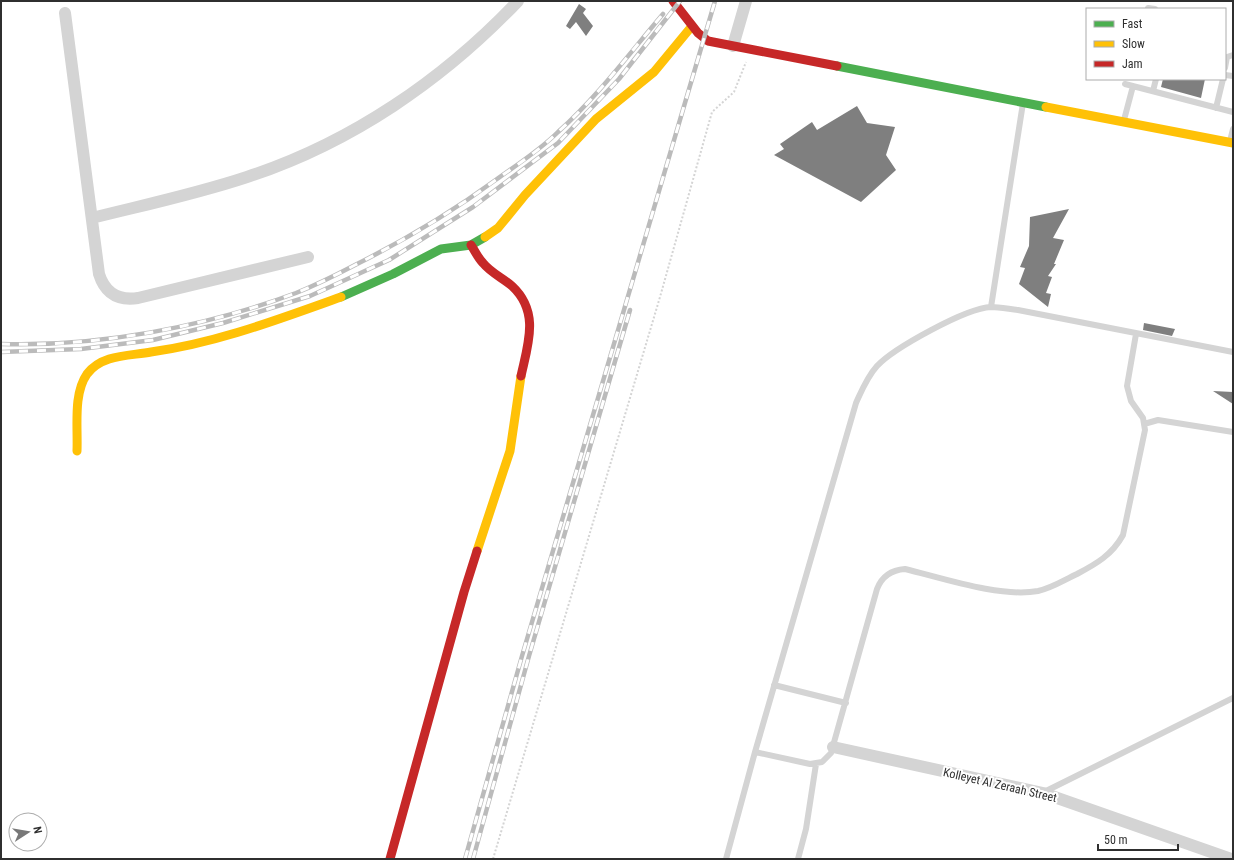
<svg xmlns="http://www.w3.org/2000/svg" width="1234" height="860" viewBox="0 0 1234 860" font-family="'Roboto Condensed',sans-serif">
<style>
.building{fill:#7f7f7f}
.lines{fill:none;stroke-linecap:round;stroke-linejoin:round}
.path{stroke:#d4d4d4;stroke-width:2;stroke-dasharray:2 2;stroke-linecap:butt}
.lane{stroke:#d4d4d4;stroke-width:6}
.street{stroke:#d4d4d4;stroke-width:12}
.fast{stroke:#4caf50;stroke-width:9}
.slow{stroke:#ffc107;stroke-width:9}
.jam{stroke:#c62828;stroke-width:9}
.rail-casing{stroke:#bbb;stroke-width:4.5}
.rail{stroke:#fff;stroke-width:3;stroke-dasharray:9;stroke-linecap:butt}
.labels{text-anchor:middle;stroke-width:4;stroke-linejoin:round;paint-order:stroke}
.street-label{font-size:12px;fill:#2f2f2f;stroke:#fff}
</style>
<rect width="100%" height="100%" fill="#fff"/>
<path class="building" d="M579,4L586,9L583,13L593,26L586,36L576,22L570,29L566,26Z
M1163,79H1205L1201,98L1161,87Z
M857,106L867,123L895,127L886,155L896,170L861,202L774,155L784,149L780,144L812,122L817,130Z
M1069,209L1053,238L1064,240L1054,264H1056L1048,276L1052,277L1046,293L1051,294L1048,307L1019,284L1025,268L1020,267L1029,246L1030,217Z
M1144,323L1175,329L1172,336L1143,330Z
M1213,391L1233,392V404Z"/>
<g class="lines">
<path class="path" d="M493,859L660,297L712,112L734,92L746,62"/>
<path class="lane" d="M1148,8L1155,9
M1225,68L1227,57L1233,55
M1225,75L1233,76
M1125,84L1233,112
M1153,91L1156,79
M1216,108L1223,79
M1124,120L1133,86
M1230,141L1233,129
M991,307L1023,103
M1144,424L1158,420L1233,432
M774,685L846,703
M755,752L810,764L822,762L831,753L877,589C882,576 891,570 905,569C942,578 1001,598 1038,591C1052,588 1064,580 1077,574C1096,564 1112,555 1123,535L1145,430L1143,418L1131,401L1127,386L1136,334
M1044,792L1233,698
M726,859L755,752L856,403C862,390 867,377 877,366C894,348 966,308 991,307C999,307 1009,309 1018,310L1233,352
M798,859L806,829L816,764"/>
<path class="street" d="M65,13L99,274C105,293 118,301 138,298L308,257
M733,46L746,1
M92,218C144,205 196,194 247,177C351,143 443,80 518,1
M833,747L1043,793L1231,859"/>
<path class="fast" d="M837,66L1046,107
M341,297L393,274L441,249L471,245L485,237"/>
<path class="slow" d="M1046,107L1233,143
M485,237L498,228L525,195L596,119L654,72L692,26
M77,451C78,427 73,394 87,374C102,354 130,356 151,352C217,343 279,319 341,297
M477,551L510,451L521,376"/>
<path class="jam" d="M673,1L698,33L708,41L837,66
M471,245C475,251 478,258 483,263C491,273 503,278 512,286C540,312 528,344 521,376
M390,859L464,592L477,551"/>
<g class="rail-casing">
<path id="rail" d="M1,344C98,347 205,327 296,293C316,285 336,275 355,265C405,240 452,212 497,179C518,164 540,150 558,132C597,97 629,54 663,14
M1,352L81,349L153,340L223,323L310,296L389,260L473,207L558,143L619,79L680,1
M465,859L522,656L715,1
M473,859L529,656L630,310"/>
</g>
<use href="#rail" class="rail"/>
</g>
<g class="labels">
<g class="street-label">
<text transform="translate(1000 785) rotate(13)" y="4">Kolleyet Al Zeraah Street</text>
</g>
</g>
<rect width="1234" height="860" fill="none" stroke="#2f2f2f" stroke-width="4"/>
<rect x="1086" y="8" width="140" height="72" fill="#ffffff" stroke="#acacac"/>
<rect x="1094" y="21" width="20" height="6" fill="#4caf50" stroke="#acacac"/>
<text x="1122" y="28" font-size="12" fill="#2f2f2f">Fast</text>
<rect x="1094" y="41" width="20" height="6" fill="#ffc107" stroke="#acacac"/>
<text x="1122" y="48" font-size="12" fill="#2f2f2f">Slow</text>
<rect x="1094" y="61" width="20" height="6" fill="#c62828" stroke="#acacac"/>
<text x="1122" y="68" font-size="12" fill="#2f2f2f">Jam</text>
<g transform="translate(28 832) rotate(78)"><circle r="19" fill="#ffffff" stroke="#acacac"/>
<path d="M0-3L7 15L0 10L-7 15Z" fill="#787878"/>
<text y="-6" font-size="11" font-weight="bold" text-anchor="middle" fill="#2f2f2f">N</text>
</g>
<path d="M1098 844v6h80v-6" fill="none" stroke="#2f2f2f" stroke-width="2"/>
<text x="1104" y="844" font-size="12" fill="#2f2f2f" stroke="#ffffff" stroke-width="3" paint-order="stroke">50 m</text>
</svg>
